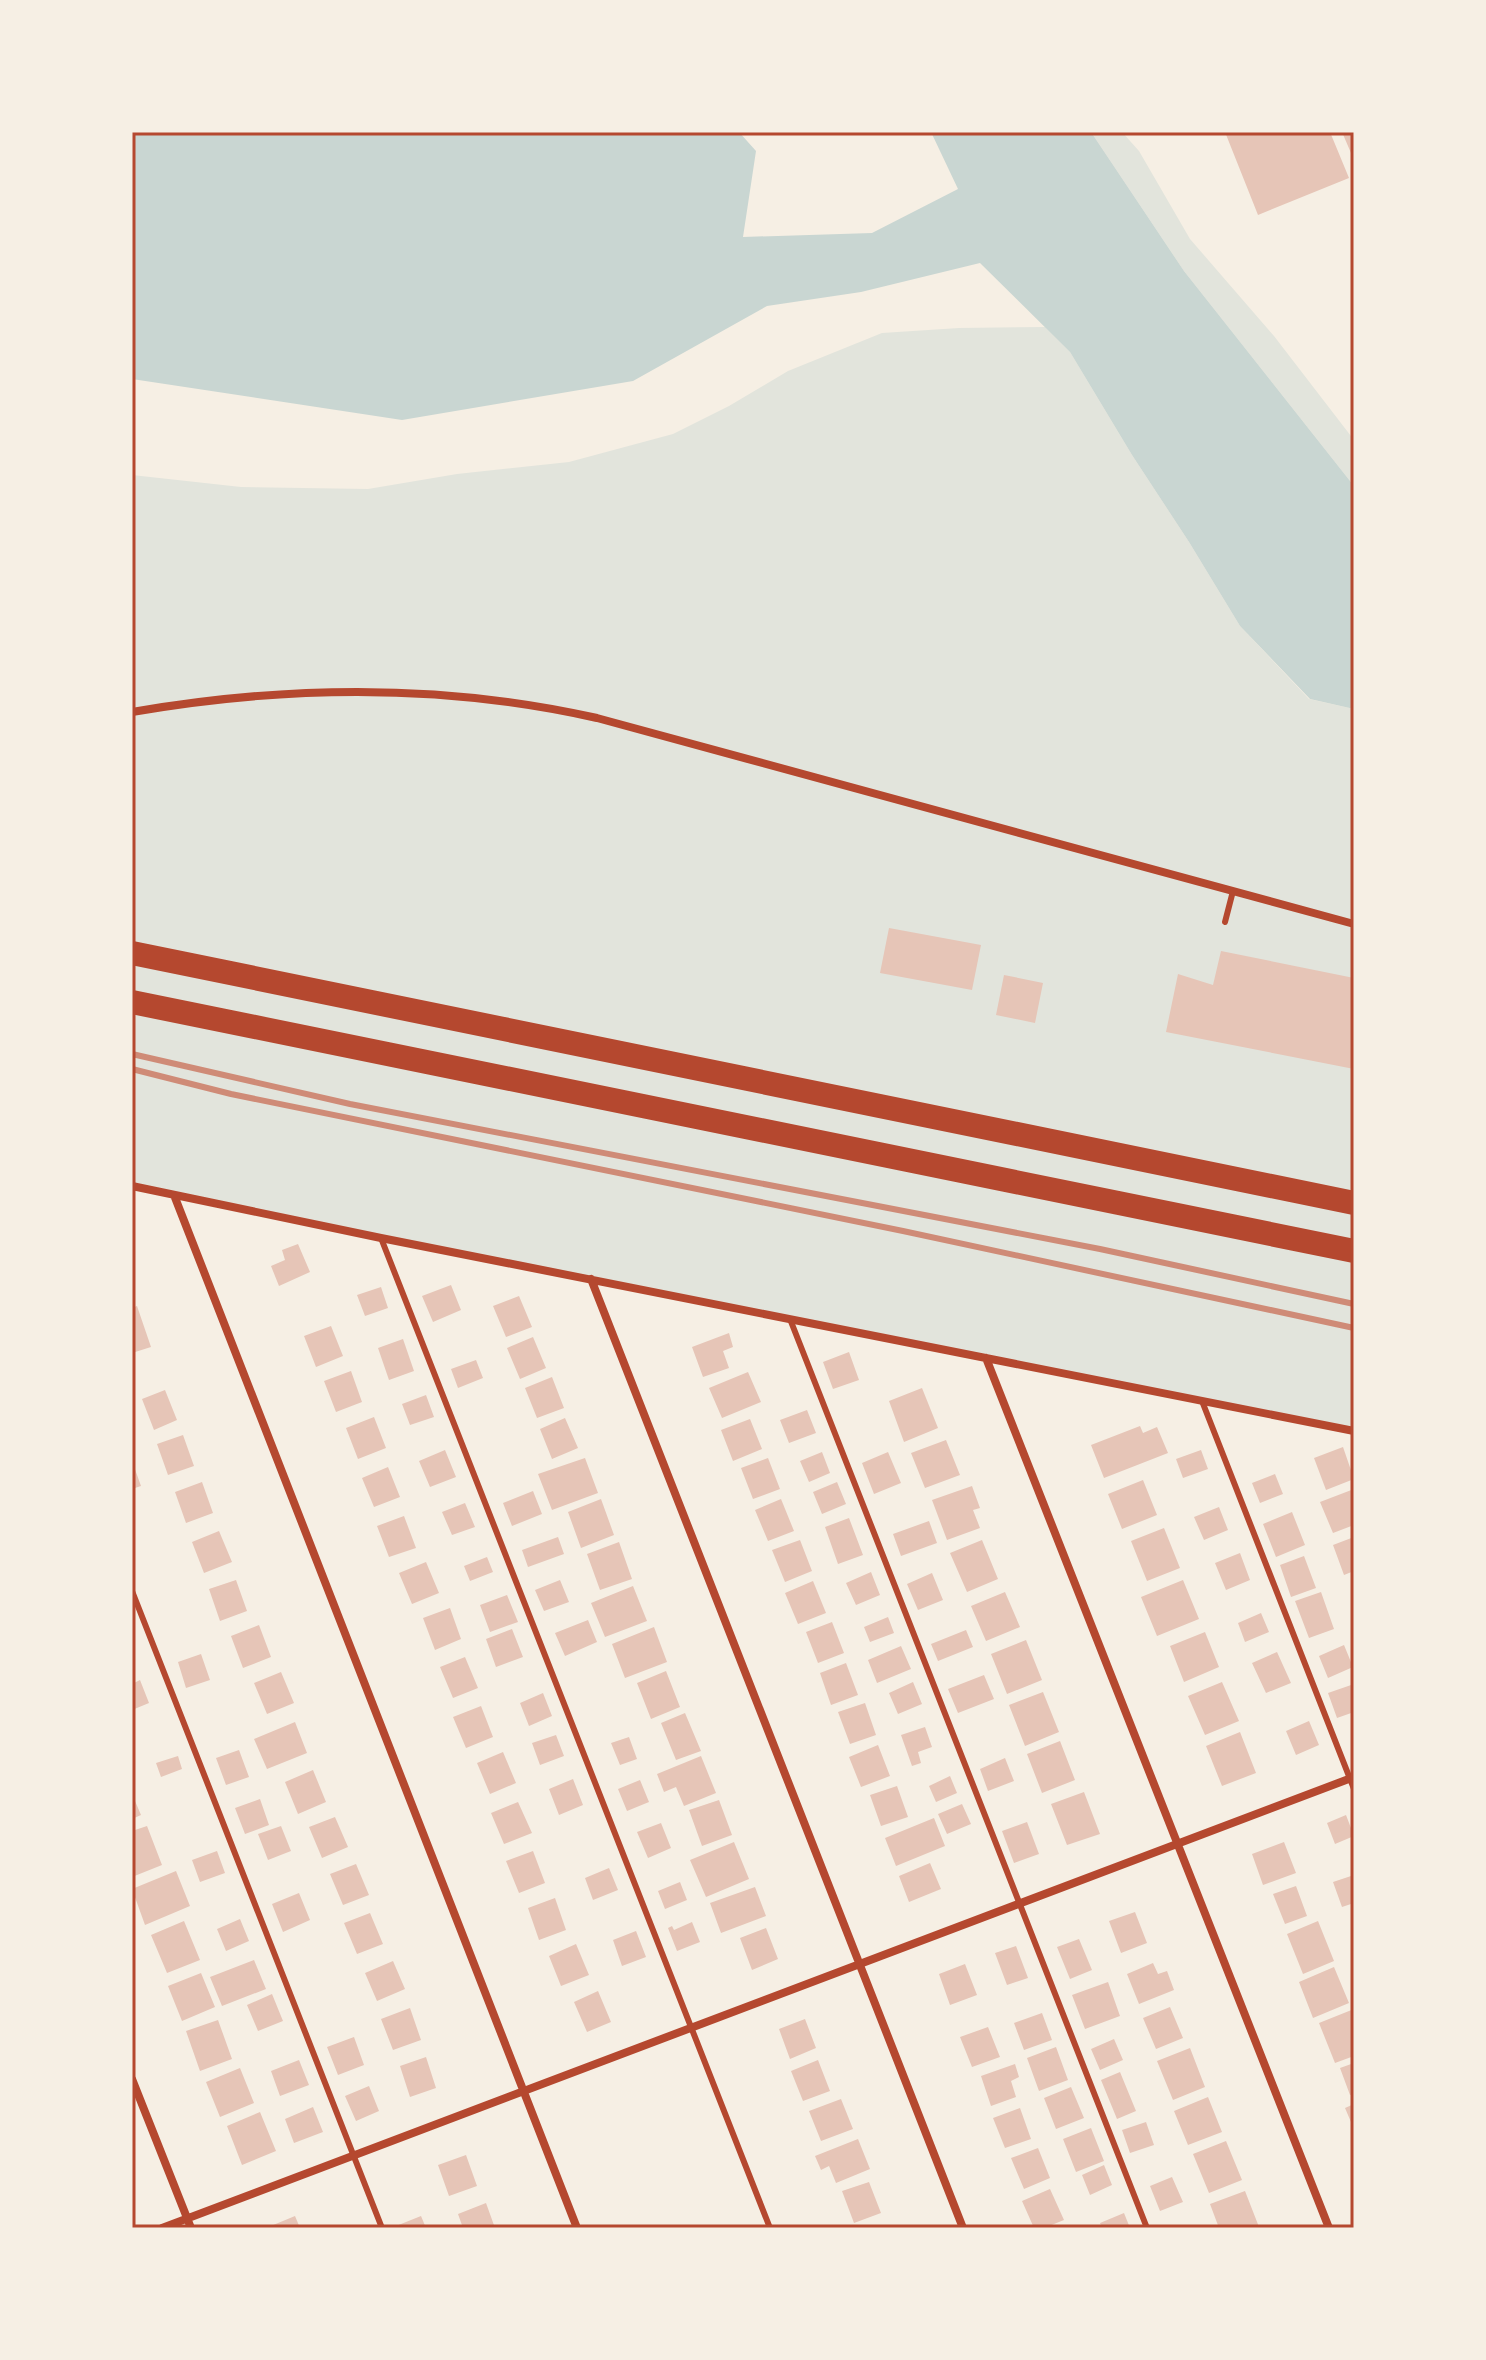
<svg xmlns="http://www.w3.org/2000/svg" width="1486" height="2360" viewBox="0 0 1486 2360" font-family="'Crimson Pro',serif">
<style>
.green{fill:#e2e4dc}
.water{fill:#c9d6d2}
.building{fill:#e6c5b7}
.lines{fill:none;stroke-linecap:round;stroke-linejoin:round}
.service{stroke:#b5482f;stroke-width:6}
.minor{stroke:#b5482f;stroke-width:8}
.motorway{stroke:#b5482f;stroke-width:24}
.rail{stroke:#cf8b77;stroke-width:6}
.neatline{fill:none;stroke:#b5482f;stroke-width:3}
</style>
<rect width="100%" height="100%" fill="#f6efe4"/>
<path class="green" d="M1091,132H1122L1139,151L1190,239L1274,336L1354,440V486L1184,271Z
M1045,327L1070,352L1132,455L1189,542L1240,626L1309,699L1354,709V1431L132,1186V475L241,487L368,489L457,474L569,462L673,434L729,406L788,371L882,333L959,328Z"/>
<path class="water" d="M132,132H739L756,151L743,237L872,233L958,189L931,132H1091L1184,271L1354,486V709L1310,699L1240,626L1189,542L1132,455L1070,352L980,263L861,292L767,306L633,381L402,420L132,379Z"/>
<path class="building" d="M1225,132H1330L1349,178L1258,215Z
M1342,132H1354V160Z
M889,928L981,945L972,990L880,973Z
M1221,951L1354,978V1069L1166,1032L1178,974L1213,985Z
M1004,975L1043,983L1035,1023L996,1015Z
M298,1244L310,1272L279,1286L271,1266L285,1260L282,1250Z
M451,1285L461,1310L433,1322L422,1296Z
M381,1287L388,1308L365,1316L357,1295Z
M519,1296L532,1327L506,1337L493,1306Z
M137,1306L151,1347L132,1353V1308Z
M331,1326L343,1356L316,1367L304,1336Z
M729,1333L733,1347L723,1351L729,1368L703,1377L692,1347Z
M533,1337L546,1368L520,1379L507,1348Z
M403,1339L414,1371L389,1380L378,1348Z
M849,1352L859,1380L833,1389L823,1362Z
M476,1360L483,1378L458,1388L451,1369Z
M351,1371L362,1402L336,1412L324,1381Z
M748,1372L761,1402L722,1418L709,1388Z
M552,1377L564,1408L537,1418L525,1388Z
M922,1388L938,1428L904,1442L889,1401Z
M165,1390L177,1420L154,1430L142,1399Z
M426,1395L434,1417L410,1425L402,1404Z
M807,1410L816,1433L789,1443L780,1420Z
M374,1417L386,1448L358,1459L346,1428Z
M565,1418L578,1448L552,1459L540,1429Z
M750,1419L762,1449L733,1461L721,1430Z
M1140,1426L1143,1433L1157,1427L1168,1453L1104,1478L1091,1445Z
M183,1435L194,1466L168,1475L157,1444Z
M946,1440L960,1475L925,1488L911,1453Z
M1343,1447L1354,1479L1326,1490L1314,1458Z
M445,1450L456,1477L430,1487L419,1461Z
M1201,1450L1208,1469L1183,1478L1176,1459Z
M822,1452L830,1473L809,1482L800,1461Z
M888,1452L901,1483L874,1494L862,1463Z
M585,1458L598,1493L552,1510L538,1474Z
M768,1458L780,1489L753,1499L741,1468Z
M132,1461L141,1486L132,1489Z
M388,1467L400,1497L374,1507L362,1478Z
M1275,1474L1283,1494L1260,1503L1252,1483Z
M1143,1480L1157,1515L1122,1529L1108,1494Z
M202,1482L213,1513L186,1523L175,1492Z
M837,1482L846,1504L822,1514L813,1492Z
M972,1486L980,1508L973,1510L980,1528L947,1540L932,1500Z
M1354,1489V1525L1333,1533L1320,1502Z
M533,1491L542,1514L512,1526L503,1503Z
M601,1499L614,1535L581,1548L568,1512Z
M781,1499L794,1531L768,1541L755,1510Z
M465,1503L475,1527L452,1535L442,1512Z
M1219,1507L1228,1530L1204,1540L1194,1517Z
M1292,1512L1305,1545L1276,1557L1263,1524Z
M404,1516L416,1548L389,1557L377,1526Z
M849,1518L863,1555L838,1564L825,1527Z
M929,1521L937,1543L901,1556L893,1534Z
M1164,1528L1180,1568L1147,1581L1131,1541Z
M219,1531L232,1562L204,1573L192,1542Z
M558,1537L564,1554L528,1567L522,1550Z
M1354,1537V1571L1344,1575L1333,1545Z
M800,1540L812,1571L785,1582L772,1550Z
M982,1540L998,1579L967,1592L950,1553Z
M619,1542L632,1579L600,1590L587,1554Z
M1240,1553L1250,1580L1226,1590L1215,1563Z
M1304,1556L1316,1588L1291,1597L1280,1565Z
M487,1557L493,1572L470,1581L464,1566Z
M426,1562L439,1593L412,1604L399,1573Z
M871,1572L880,1595L856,1605L846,1583Z
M932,1573L943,1600L918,1610L907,1584Z
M236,1580L247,1611L220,1621L209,1589Z
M560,1580L569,1602L544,1611L535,1590Z
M1183,1580L1199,1619L1157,1636L1141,1597Z
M813,1581L826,1613L798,1624L785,1593Z
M633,1586L647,1621L605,1637L591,1603Z
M1005,1592L1020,1627L986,1641L971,1606Z
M1321,1592L1334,1629L1309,1638L1295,1601Z
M507,1595L518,1622L490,1632L480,1605Z
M450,1608L461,1639L435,1650L423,1618Z
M1261,1613L1269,1632L1245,1642L1238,1623Z
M888,1617L894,1633L870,1642L864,1627Z
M588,1620L597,1642L565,1656L555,1633Z
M832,1622L844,1653L818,1663L806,1632Z
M259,1625L271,1657L243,1668L231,1636Z
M654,1627L667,1662L625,1678L612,1644Z
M512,1629L523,1657L496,1667L486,1639Z
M966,1630L973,1647L938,1661L931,1644Z
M1205,1632L1219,1667L1184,1682L1170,1646Z
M1026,1640L1042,1680L1007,1694L991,1654Z
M1344,1645L1353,1667L1328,1678L1319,1656Z
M901,1646L911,1669L877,1683L868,1660Z
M1277,1652L1291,1683L1266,1693L1252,1663Z
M201,1654L210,1680L186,1688L178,1662Z
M465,1657L478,1688L453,1698L440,1667Z
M846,1663L858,1695L831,1705L820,1673Z
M666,1671L680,1707L651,1719L637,1683Z
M281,1672L294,1703L267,1714L254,1683Z
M984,1675L994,1699L958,1713L948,1689Z
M140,1680L149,1703L132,1710V1684Z
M913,1682L922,1704L898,1714L889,1693Z
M1222,1682L1239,1721L1205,1735L1188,1696Z
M1354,1684V1712L1337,1718L1328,1693Z
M1043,1692L1059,1732L1025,1746L1009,1705Z
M543,1693L552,1716L529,1726L520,1703Z
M865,1703L876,1735L850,1744L838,1712Z
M481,1706L493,1737L466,1748L453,1717Z
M685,1713L701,1751L676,1760L661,1723Z
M1309,1721L1319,1745L1296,1755L1286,1731Z
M295,1722L307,1753L267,1769L254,1739Z
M925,1727L932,1747L918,1752L921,1763L912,1766L901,1735Z
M1240,1732L1256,1773L1222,1786L1206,1746Z
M556,1735L564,1756L540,1765L532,1743Z
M629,1737L637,1759L620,1765L611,1743Z
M1060,1741L1075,1780L1042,1793L1027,1754Z
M878,1745L890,1776L861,1787L849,1757Z
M239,1750L249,1777L226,1785L216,1758Z
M503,1752L516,1783L490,1794L477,1763Z
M178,1756L182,1769L161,1777L156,1763Z
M701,1756L716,1793L684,1806L676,1787L664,1792L657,1774Z
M1005,1758L1014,1781L988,1791L980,1769Z
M313,1770L326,1802L298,1814L285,1782Z
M950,1776L957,1793L936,1802L929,1786Z
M573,1779L583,1805L559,1815L549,1789Z
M640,1780L649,1802L627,1811L618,1789Z
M897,1786L908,1817L881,1826L870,1795Z
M1084,1792L1100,1834L1067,1845L1051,1804Z
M132,1794L141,1815L132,1819Z
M260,1799L269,1825L245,1834L235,1808Z
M719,1800L732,1835L702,1846L689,1810Z
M518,1802L532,1833L504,1844L491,1813Z
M962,1804L971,1824L947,1834L938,1814Z
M1346,1815L1354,1836L1335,1844L1327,1823Z
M335,1817L348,1847L322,1858L309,1827Z
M934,1818L945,1846L896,1866L885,1838Z
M1027,1822L1039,1854L1014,1863L1002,1831Z
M661,1823L671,1848L648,1858L637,1832Z
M147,1826L162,1865L132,1877V1831Z
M281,1826L291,1851L268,1860L258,1834Z
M734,1842L749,1879L706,1897L690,1860Z
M1284,1842L1296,1873L1263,1885L1252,1854Z
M217,1851L225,1873L200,1882L192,1860Z
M533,1851L545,1883L519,1893L506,1861Z
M930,1863L941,1889L909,1902L899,1876Z
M356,1864L369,1895L343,1905L330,1874Z
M609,1868L618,1890L593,1900L585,1878Z
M176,1871L190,1906L145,1925L132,1889Z
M1354,1875V1903L1342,1907L1333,1882Z
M680,1882L687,1900L665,1909L658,1891Z
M1296,1886L1307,1916L1285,1924L1273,1894Z
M755,1887L766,1916L721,1933L710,1903Z
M299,1893L310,1920L283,1932L272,1904Z
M555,1898L566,1930L539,1940L528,1908Z
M1135,1912L1147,1943L1121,1953L1109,1921Z
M370,1913L383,1944L357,1954L344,1923Z
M240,1919L249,1941L226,1951L217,1929Z
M184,1921L200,1960L167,1973L151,1935Z
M1318,1921L1334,1961L1303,1974L1287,1934Z
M692,1922L700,1942L677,1951L668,1928L672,1926L674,1930Z
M766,1928L778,1959L752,1970L740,1938Z
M636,1931L646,1957L622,1966L613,1940Z
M1079,1939L1092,1970L1070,1979L1057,1947Z
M576,1944L589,1975L561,1986L549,1956Z
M1016,1946L1028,1978L1007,1985L995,1953Z
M254,1960L266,1989L222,2006L210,1977Z
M393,1961L405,1989L377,2001L365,1973Z
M1153,1963L1158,1974L1167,1971L1174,1990L1139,2004L1127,1974Z
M965,1964L977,1995L950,2005L939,1974Z
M1334,1967L1349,2003L1313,2018L1299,1982Z
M201,1973L215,2007L182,2021L168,1986Z
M1108,1982L1120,2016L1085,2029L1072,1995Z
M598,1991L611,2022L587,2032L574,2002Z
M272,1994L283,2021L258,2031L247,2005Z
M1170,2007L1183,2038L1156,2049L1143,2018Z
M410,2008L421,2040L393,2050L381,2019Z
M1354,2009V2056L1335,2063L1319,2023Z
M1042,2013L1052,2040L1024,2050L1014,2023Z
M805,2019L816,2048L790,2059L779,2029Z
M218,2020L232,2059L200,2071L186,2031Z
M988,2027L1000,2057L972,2067L960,2037Z
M354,2037L364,2065L338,2075L327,2047Z
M1114,2039L1123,2060L1100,2070L1091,2049Z
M1056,2047L1068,2080L1039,2091L1027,2058Z
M1190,2048L1205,2087L1173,2100L1157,2061Z
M426,2057L436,2088L410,2097L400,2066Z
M299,2060L309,2085L280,2096L271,2071Z
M818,2060L830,2091L803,2101L791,2071Z
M1354,2063V2094L1350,2095L1340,2068Z
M1015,2064L1019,2077L1011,2081L1016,2097L991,2106L981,2076Z
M240,2068L254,2103L220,2117L206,2082Z
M1120,2072L1136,2111L1117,2119L1101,2080Z
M369,2086L379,2111L356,2121L345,2096Z
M1071,2087L1084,2118L1056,2129L1044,2098Z
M1208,2097L1222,2132L1188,2145L1174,2111Z
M841,2099L853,2129L821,2141L809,2111Z
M1354,2104V2129L1345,2108Z
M313,2107L323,2132L294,2143L285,2119Z
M1020,2108L1031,2139L1005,2148L993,2118Z
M260,2112L276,2151L242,2165L227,2126Z
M1146,2122L1154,2145L1130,2153L1122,2130Z
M1091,2128L1104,2161L1076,2172L1063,2139Z
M858,2139L870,2169L836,2183L829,2166L821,2170L815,2156Z
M1226,2141L1242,2180L1209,2193L1193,2154Z
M1038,2148L1050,2178L1024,2189L1011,2158Z
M466,2155L477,2186L449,2196L438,2165Z
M1104,2165L1112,2185L1090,2195L1082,2175Z
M1172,2177L1183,2202L1160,2211L1150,2186Z
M869,2182L881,2213L854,2223L842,2191Z
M1050,2189L1064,2220L1044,2228H1034L1022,2201Z
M1245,2191L1259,2227L1219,2228L1210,2204Z
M486,2203L495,2228H463L458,2214Z
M1124,2213L1130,2228H1102L1100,2223Z
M295,2216L300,2228H266Z
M421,2216L426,2228H391Z"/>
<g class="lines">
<path class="service" d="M1225,922L1233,891
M381,1238L770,2228
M790,1319L1147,2228
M1202,1401L1354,1789
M132,1591L382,2228"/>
<path class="minor" d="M132,712C288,685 442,683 597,718L1354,924
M132,1186L381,1238L1354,1431
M174,1195L577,2228
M591,1279L963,2228
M986,1358L1329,2228
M132,2079L191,2228
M162,2228L1354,1777"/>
<path class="motorway" d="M132,953L1354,1203
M132,1002L1354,1251"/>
<path class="rail" d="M132,1054L350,1104L1100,1249L1354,1304
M132,1069L231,1094L903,1231L1354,1328"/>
</g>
<rect width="1486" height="2360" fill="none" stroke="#f6efe4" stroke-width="268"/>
<rect x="134" y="134" width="1218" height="2092" class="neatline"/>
</svg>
